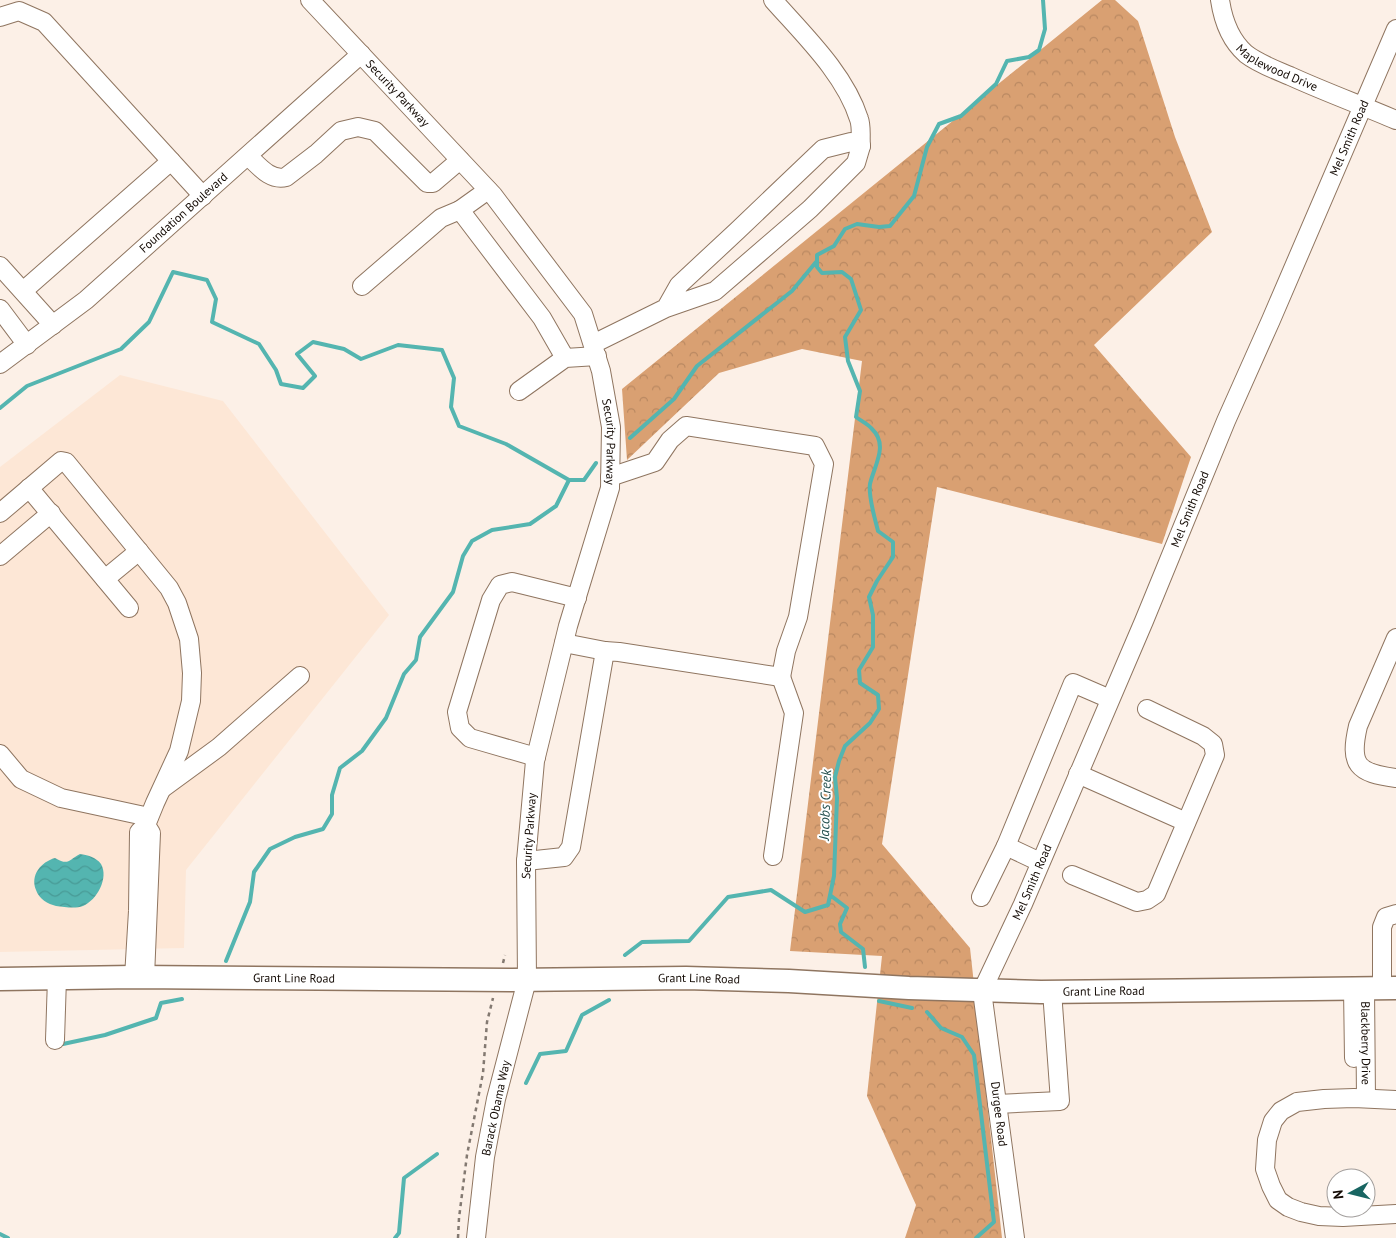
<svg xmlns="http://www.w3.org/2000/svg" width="1396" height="1238" viewBox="0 0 1396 1238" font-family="'PT Sans',sans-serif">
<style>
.built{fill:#fde7d6}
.forest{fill:url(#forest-crowns)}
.water{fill:url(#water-waves)}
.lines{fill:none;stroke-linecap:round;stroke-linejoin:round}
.stream{stroke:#54b5b0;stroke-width:4}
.minor-casing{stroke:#8f7560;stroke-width:20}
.major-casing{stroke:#8f7560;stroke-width:25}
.path{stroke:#837971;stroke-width:2.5;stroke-dasharray:4 4;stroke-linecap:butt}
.minor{stroke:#fff;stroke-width:18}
.major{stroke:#fff;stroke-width:22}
.labels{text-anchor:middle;stroke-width:4;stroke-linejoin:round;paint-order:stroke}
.street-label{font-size:12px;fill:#130a04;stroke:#fff}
.water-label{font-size:14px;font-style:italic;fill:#24504e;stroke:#fff}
</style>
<defs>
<pattern id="forest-crowns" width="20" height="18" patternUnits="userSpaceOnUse" patternTransform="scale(1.25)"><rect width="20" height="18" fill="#d9a072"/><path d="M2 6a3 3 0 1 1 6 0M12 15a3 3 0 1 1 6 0" fill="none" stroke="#b98861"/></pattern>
<pattern id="water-waves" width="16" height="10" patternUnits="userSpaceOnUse" patternTransform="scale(1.25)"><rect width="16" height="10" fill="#54b5b0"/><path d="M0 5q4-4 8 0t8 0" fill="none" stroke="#489a96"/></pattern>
</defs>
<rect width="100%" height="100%" fill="#fcf0e7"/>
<path class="built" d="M120,375L223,401L389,615L186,870L184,948L0,952V467Z"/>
<path class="forest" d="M1102,0H1115L1138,21L1175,137L1212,232L1094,345L1191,457L1162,544L937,487L882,844L970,948L1002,1238H905L916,1205L867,1096L882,956L790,951L862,361L802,349L719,373L627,460L622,389Z"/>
<path class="water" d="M80,854C87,855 96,857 101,864C109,878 97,900 83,906C75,909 65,907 56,906C48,904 39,899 36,890C30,875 41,862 55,858C69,866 68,860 80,854Z"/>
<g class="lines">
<path class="stream" d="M0,408L27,386L121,349L149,322L173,272L207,280L216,299L212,322L259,344L276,370L281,384L303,388L315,376L297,354L313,342L344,349L361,359L398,345L442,350L454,378L451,407L459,426L506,444L569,480H584L596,463
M630,438L674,399L697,366L792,291L816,262
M830,895L847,908L840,924L841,932L863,949L865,967
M625,955L642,942L689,941L728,897L771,890L805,912L828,905L834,876L837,798L835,777L839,761L845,746L870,723L879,709L878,695L860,683L859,670L873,647V615L869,597L877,581L893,557V542L878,531C875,519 868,496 870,484C874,466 889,445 872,429C868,424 861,421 856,417L860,391L848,361L845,337L861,310L851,279L842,272L822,273L817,267V255L834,246L845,229L857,224L879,227L890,226L914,196L927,147L939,124L961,116L996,84L1007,61L1029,57L1039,50L1045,29L1043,0
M226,961L250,902L254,872L270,849L295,837L323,829L332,814V795L340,768L362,751L386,718L404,674L416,660L420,637L453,592L463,556L472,541L492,530L530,524L556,506L569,480
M879,1001L912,1008
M927,1012L941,1028L962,1037L974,1055L994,1222L976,1238
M63,1044L105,1035L156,1018L161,1003L182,999
M526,1083L540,1054L566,1051L582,1015L609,1000
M0,1234L8,1238
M395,1238L399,1233L404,1178L437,1154"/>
<g class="minor-casing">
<g id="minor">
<path id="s1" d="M310,0L493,195L583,314L601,371L611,427L610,488L568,626L535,761L526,861L527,980L496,1099L485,1157L476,1238"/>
<path d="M773,0C804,35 845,74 859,119C862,127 860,138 861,146"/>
<path id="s2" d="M1220,0C1223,20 1230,40 1246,54C1259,64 1276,70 1290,76C1325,92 1361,105 1396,120"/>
<path d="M0,17L19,11L44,22L171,161"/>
<path d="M248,156C259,166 270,181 286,177L316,154L341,131L358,127L375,131L427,183H433L460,160"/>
<path d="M488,190L460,210L542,318L565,358"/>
<path d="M0,266L53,325"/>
<path d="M362,286L441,218L460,210"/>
<path d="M23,291L171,161L203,196"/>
<path d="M0,309L27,345"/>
<path d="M593,344L666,308L679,285L737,231L823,149L851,142L861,146L856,163L810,209L715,291L666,308"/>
<path id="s3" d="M0,364L86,300L361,54"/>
<path d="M519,391L565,358L597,356"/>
<path d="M29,488L129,608"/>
<path d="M0,513L61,461L66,462L169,588L177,603L189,639L192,673L191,701L179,751L155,803L146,825"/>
<path d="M0,556L51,513"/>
<path d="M105,579L139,551"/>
<path d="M1396,638L1358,726C1349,765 1357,773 1396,778"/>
<path d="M564,643L605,651"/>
<path d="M0,754L21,779L61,798L149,817"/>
<path d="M536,757L470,738L460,728L457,712L491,600L500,585L512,582L577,598"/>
<path d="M1078,774L1186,822"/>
<path d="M163,788L219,747L300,676"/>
<path d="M1006,846L1040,862"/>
<path d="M773,856L794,713L781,677"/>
<path d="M526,861L564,857L571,847L605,651L619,652L781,677L786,651L798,617L824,464L815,446L686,426L670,440L655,462L610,477"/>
<path d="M1072,875L1137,902L1147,900L1156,894L1215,755L1213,744L1203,736L1147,709"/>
<path d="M981,897L1006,846L1073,683L1110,699"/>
<path d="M134,977L138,911L139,832L146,825L151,833L145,977"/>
<path d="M1353,988L1354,1058"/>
<path id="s4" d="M1365,988L1366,1098"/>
<path d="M1382,988V927L1386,917L1396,914"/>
<path d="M55,1040L57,978"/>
<path d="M1396,1100L1354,1098L1324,1099L1297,1102L1281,1111L1273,1121L1267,1140L1265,1169L1271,1186L1278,1200L1288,1207L1301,1212L1319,1216L1343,1217L1396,1214"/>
<path d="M997,1104L1060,1101L1052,991"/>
<path id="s5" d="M1015,1238L982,991L1023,904L1144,621L1226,421L1271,320L1396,29"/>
</g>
</g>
<g class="major-casing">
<g id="major">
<path id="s6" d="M0,979L134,977L512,980L686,978L789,981L909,988L1041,992L1396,988"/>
</g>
</g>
<path class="path" d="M503,963L505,955
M458,1238L459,1218L467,1155L483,1073L487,1022L493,998"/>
<use href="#minor" class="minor"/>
<use href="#major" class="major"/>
</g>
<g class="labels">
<g class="street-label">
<text dy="4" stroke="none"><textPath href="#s2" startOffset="95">Maplewood Drive</textPath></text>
<text dy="4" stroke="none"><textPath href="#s1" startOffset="128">Security Parkway</textPath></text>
<text dy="4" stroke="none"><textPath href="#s5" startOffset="1178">Mel Smith Road</textPath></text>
<text dy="4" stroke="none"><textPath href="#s3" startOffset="238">Foundation Boulevard</textPath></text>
<text dy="4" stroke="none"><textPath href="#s1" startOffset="548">Security Parkway</textPath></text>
<text dy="4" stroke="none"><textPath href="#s5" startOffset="774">Mel Smith Road</textPath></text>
<text transform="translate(529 836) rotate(-86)" y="4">Security Parkway</text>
<text dy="4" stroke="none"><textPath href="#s5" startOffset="369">Mel Smith Road</textPath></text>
<text dy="4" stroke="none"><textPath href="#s6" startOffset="294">Grant Line Road</textPath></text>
<text dy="4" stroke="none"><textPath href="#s6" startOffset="699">Grant Line Road</textPath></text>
<text dy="4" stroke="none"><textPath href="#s6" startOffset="1104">Grant Line Road</textPath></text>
<text dy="4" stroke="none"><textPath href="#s4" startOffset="55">Blackberry Drive</textPath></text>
<text transform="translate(496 1108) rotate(-78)" y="4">Barack Obama Way</text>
<text transform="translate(999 1114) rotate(83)" y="4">Durgee Road</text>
</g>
<g class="water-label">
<text transform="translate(825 805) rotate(-88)" y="5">Jacobs Creek</text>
</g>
</g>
<g transform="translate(1351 1193) rotate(263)"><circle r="24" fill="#ffffff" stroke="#a19d9b"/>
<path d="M0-4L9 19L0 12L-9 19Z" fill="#186562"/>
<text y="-8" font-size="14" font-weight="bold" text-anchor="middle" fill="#130a04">N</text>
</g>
</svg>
